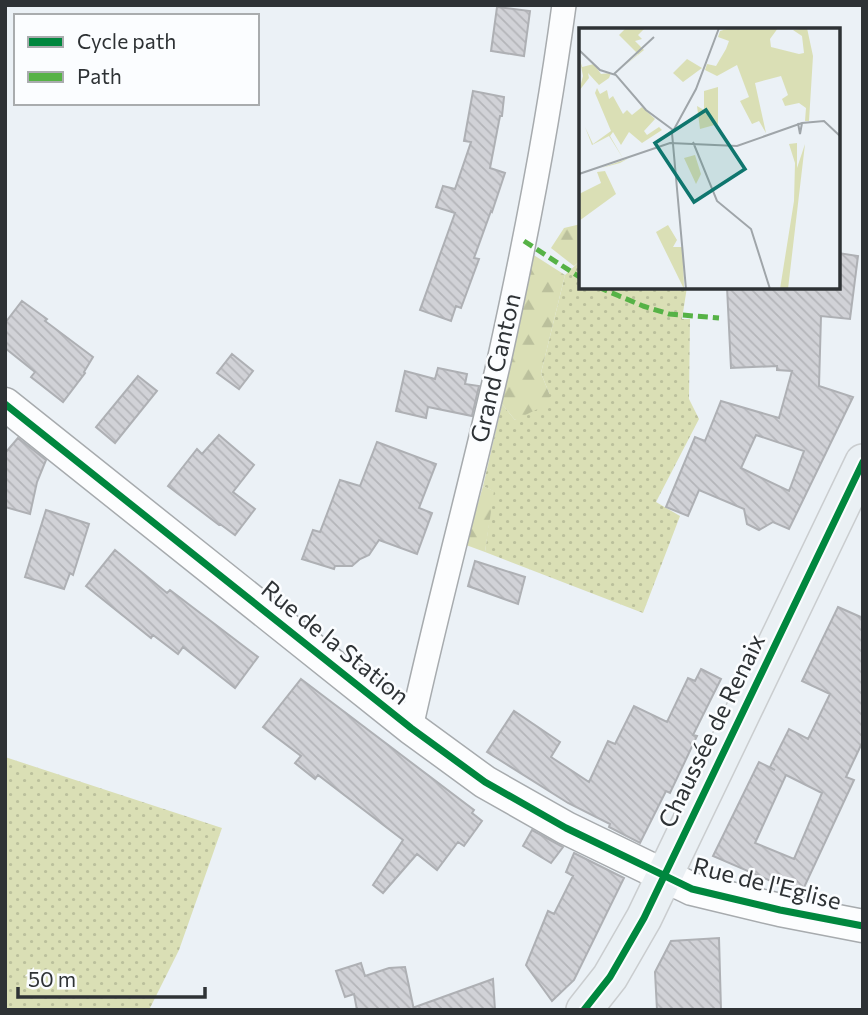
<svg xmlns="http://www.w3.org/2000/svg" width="868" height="1015" viewBox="0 0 868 1015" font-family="Commissioner,sans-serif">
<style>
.grass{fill:url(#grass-dots)}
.forest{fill:url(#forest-firs)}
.building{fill:url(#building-back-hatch);stroke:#aeb0b4;stroke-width:2;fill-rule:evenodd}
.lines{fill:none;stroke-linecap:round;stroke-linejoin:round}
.street-casing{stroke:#a7abae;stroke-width:26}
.secondary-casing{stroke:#a7abae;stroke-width:35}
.primary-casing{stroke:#cacdcf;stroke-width:38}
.street{stroke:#fcfdfe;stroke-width:23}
.secondary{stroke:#fcfdfe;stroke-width:32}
.primary{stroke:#eaf0f4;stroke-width:35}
.quiet{stroke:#56b246;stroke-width:5;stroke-dasharray:10 5;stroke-linecap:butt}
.cycleway-casing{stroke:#fbfdff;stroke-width:11}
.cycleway{stroke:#00873e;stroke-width:7}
.labels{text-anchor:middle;stroke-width:5;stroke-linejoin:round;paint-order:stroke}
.street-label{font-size:24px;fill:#2e3235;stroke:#fbfdff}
.inset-road{fill:none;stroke:#9fa5a9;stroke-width:2}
.view{fill:#0f766e;fill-opacity:0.15;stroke:#0f766e;stroke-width:3.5}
.inset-edge{fill:none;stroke:#2e3235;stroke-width:3.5}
</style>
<defs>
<pattern id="grass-dots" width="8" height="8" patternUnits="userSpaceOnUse" patternTransform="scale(1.75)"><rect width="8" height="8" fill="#dadfb5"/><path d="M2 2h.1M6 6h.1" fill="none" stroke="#bbc09c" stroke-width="1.8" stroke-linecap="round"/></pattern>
<pattern id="forest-firs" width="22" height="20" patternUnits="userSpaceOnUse" patternTransform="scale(1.75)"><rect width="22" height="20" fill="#dadfb5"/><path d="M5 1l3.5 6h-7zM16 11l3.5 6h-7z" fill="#bbc09c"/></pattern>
<pattern id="building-back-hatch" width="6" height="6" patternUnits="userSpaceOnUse" patternTransform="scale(1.75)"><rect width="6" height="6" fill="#d1d2d7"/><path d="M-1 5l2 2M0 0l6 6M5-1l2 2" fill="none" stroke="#b4b5b9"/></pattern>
</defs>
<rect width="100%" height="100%" fill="#ebf1f6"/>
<path class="grass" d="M581,260V287H687L682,319H690L689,399L699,419L656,502L680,516L643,613L485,552L493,491L483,486L502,404L515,420L549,393L541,373L565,275Z
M5,757L222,828L179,950L149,1010H5Z"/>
<path class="forest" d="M581,224V260L574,266L551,248L564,228Z
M529,252L565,275L541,373L549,393L550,403L515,420L502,404L508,355Z
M483,486L494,491L485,552L466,545Z"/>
<path class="building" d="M497,7L530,11L524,56L491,51Z
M473,91L504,97L502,116H500L490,168L505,173L492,212L491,211L474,258L479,259L461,308L456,306L451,321L420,310L455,213L436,207L443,186L455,189L471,142L464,141Z
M838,253L858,256L850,319L821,316L819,386L853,397L789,529L773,522L759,530L747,524L744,509L699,490L688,516L666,507L695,437L705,441L721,401L779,418L792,371L777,370V366L731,368L727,287H838ZM756,435L804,451L789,491L741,468Z
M22,301L47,319L45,321L93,357L84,372L85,373L63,402L31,377L35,372L5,348V323Z
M232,354L253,371L239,389L217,373Z
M438,368L467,374L465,384L479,386L472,416L428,407L426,418L396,411L405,371L435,379Z
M138,376L157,391L115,443L96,427Z
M219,435L254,465L233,492L255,509L235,535L220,524L219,525L168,486L197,449L202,454Z
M18,438L46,460L37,482L30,514L5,507V453Z
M377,442L436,464L419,508L432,513L417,554L379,540L369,555L360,559L352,566H335L334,569L302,559L313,530L320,532L340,480L360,486Z
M46,510L89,524L73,575L70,573L64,589L25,577Z
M115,550L167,593L170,590L258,657L235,688L183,647L178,654L153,635L151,638L86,586Z
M475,561L525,577L518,604L468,586Z
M838,607L863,618V741L846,777L854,780L801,894L713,856L759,762L775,770L770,767L789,729L808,739L830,694L802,681ZM786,775L822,793L794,859L755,843Z
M701,669L721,679L693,735L697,736L670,793L666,791L640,843L609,827L610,824L568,803L487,752L514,711L560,742L551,757L589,782L608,741L615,744L634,706L667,722L688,678L695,681Z
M301,679L474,810L472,813L482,821L464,846L458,842L437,870L417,854L383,893L373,885L403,840L318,775L315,779L295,763L301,756L263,727Z
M532,830L563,847L551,863L523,846Z
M574,853L624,878L574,980L552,1001L526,965L548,911L554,914L573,876L566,872Z
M719,938L721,1010H657L655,972L671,941Z
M361,963L365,976L389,968L405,967L414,1010H357L354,994L345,997L336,971Z
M493,979L495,1010H415V1007Z"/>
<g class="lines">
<g class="street-casing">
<path id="street" d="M411,728C438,605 471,484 499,361C525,243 548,125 564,5"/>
</g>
<g class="secondary-casing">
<path id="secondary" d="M5,404L411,728L485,782L566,828L692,889L780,910L863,926"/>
</g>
<g class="primary-casing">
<path id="primary" d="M584,1010L610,977L644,918L863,462"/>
</g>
<use href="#street" class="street"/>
<use href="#secondary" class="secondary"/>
<use href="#primary" class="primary"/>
<path class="quiet" d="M524,241L581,278
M598,287L643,306L669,314L719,318"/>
<g class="cycleway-casing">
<path id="cycleway" d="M5,404L411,728L485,782L566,828L692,889L780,910L863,926
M584,1010L610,977L644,918L863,462"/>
</g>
<use href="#cycleway" class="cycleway"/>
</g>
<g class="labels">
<g class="street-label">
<text transform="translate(496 368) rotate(-77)" y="8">Grand Canton</text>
<text transform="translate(335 643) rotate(39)" y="8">Rue de la Station</text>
<text transform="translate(712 731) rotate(-64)" y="8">Chaussée de Renaix</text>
<text transform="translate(767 884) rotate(14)" y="8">Rue de l'Eglise</text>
</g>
</g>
<g transform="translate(579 28)">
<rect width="261" height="261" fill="#ebf1f6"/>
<path d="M47,0H66L59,7L63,11L56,13L65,22L44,39L59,26L40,7ZM151,0H199L191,11L192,19L220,26L225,25L223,8L214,2L228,0L234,28L230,93H226L227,80L220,75L206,78L203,71L209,67L202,48L176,55L187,105L180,93L173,96L161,73L170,69L158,37L138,48L126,42L128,36L137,38L147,21L150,13L139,9L141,3ZM0,28L3,39L15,36L22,46L32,45L30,50L20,57L9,45L10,50L0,63L4,48ZM139,59V96L121,101L118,78L125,82V63ZM18,60L21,66L28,62L30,71L34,68L44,86L48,82L53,87L63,79L76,91L65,103L68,107L80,99L83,102L63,115L50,104L42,117L34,104L31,108L45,132L50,130L41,135L22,140L45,132L30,108L13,117L6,99L14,116L32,103L16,65ZM116,127L122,146L117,156L105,130ZM26,143L37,166L0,193V166L22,155L18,144ZM89,197L98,212L94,219H104L105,261L77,204Z" fill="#dadfb5"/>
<path d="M108,31L123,40L104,54L94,45ZM218,115V140L226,116L209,261H201L215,173L216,135L210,116Z" fill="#dadfb5"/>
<path class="inset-road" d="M0,22L21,42L37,47L67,82L94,102M35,46L75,9M219,95L221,106L223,95M114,114L138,173L172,201L191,261M0,146L91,115L158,118L223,95L245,93L261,108M107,261L93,105L117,61L140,0"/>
<path class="view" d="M127,82L166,141L115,174L76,115Z"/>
<rect width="261" height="261" class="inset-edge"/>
</g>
<rect width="868" height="1015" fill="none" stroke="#2e3235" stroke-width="14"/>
<rect x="14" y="14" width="245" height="91" fill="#fbfdff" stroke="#a9acae" stroke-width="2"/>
<rect x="28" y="37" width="35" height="10" fill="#00873e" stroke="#a9acae" stroke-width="2"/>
<text x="77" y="49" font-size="21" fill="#2e3235">Cycle path</text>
<rect x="28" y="72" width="35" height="10" fill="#56b246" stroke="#a9acae" stroke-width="2"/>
<text x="77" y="84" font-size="21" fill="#2e3235">Path</text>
<path d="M18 987v10h187v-10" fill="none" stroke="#2e3235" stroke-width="3.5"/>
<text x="28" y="987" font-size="21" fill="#2e3235" stroke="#fbfdff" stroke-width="5" paint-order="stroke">50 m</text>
</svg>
